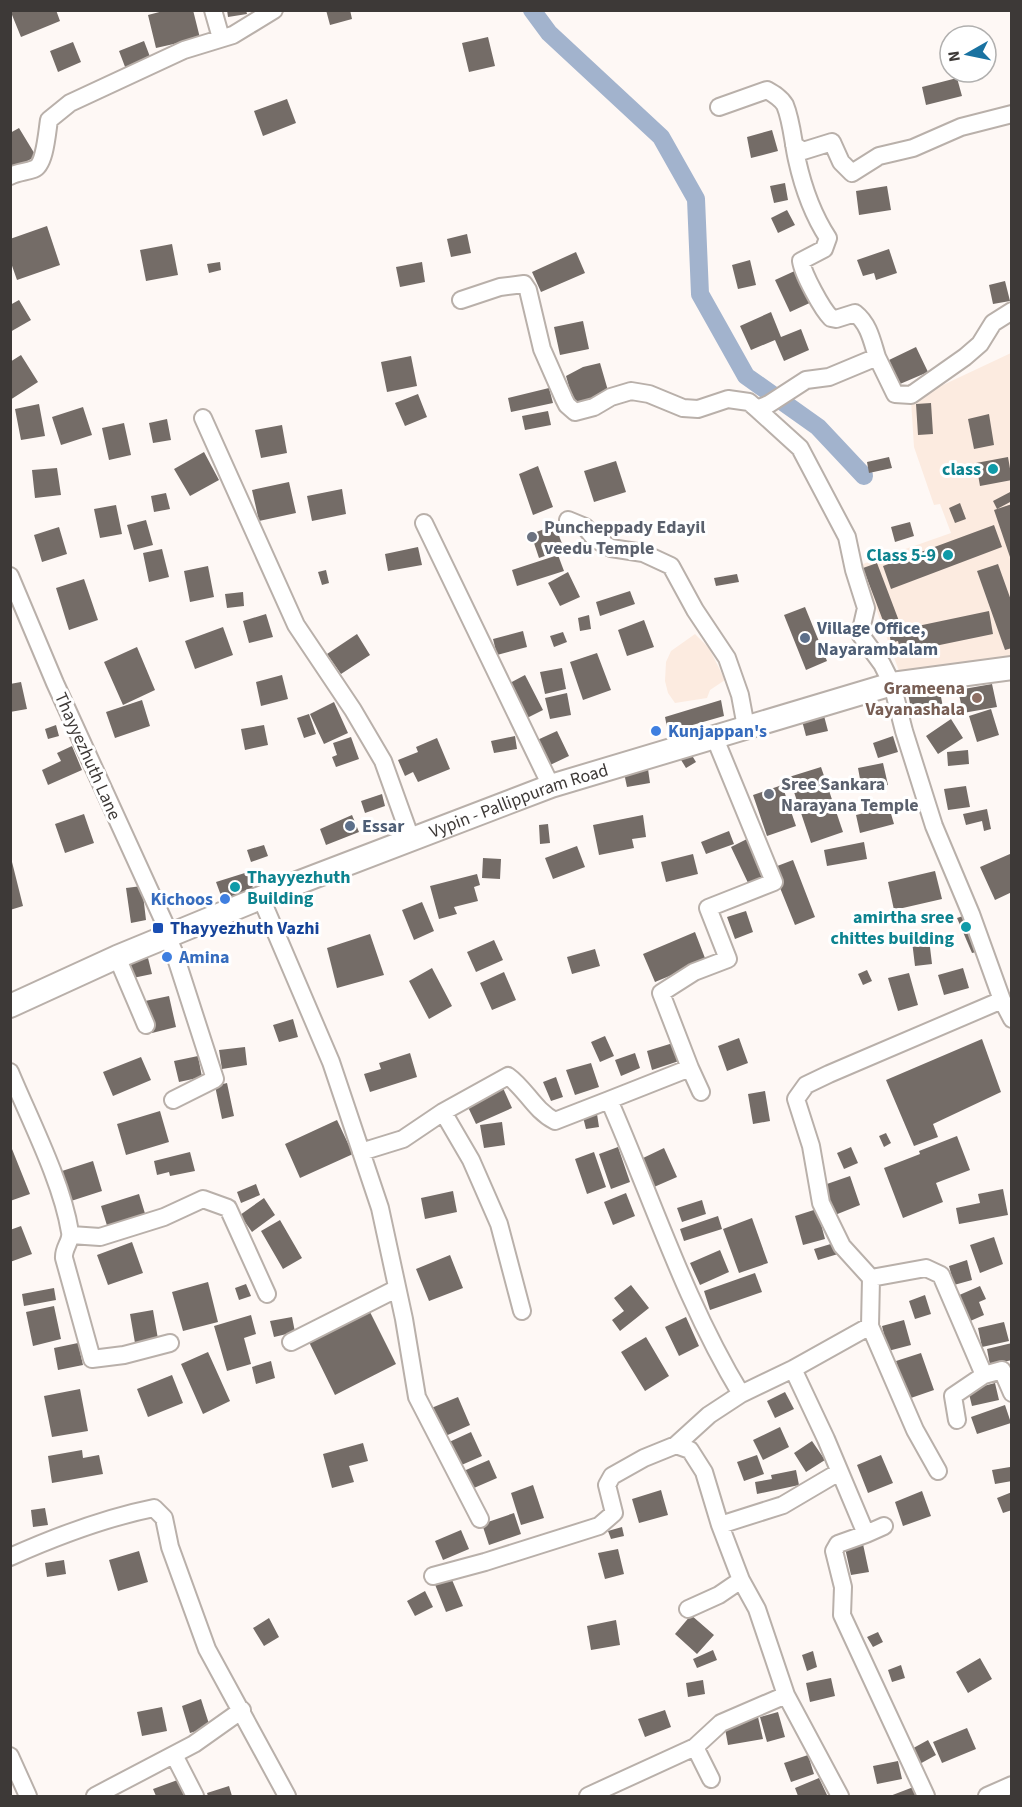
<svg xmlns="http://www.w3.org/2000/svg" width="1022" height="1807" viewBox="0 0 1022 1807" font-family="'Source Sans 3',sans-serif">
<style>
.built{fill:#fcebe0}
.lines{fill:none;stroke-linecap:round;stroke-linejoin:round}
.canal{stroke:#a2b3cd;stroke-width:18}
.building{fill:#746c67}
.minor-casing{stroke:#b9b0aa;stroke-width:20}
.major-casing{stroke:#b9b0aa;stroke-width:26}
.minor{stroke:#fff;stroke-width:16}
.major{stroke:#fff;stroke-width:22}
.culture-dot{fill:#0f9aa8;stroke:#fff;stroke-width:2}
.worship-dot{fill:#6b7280;stroke:#fff;stroke-width:2}
.service-dot{fill:#5c6f8a;stroke:#fff;stroke-width:2}
.education-dot{fill:#8d6e63;stroke:#fff;stroke-width:2}
.shop-dot{fill:#3f7fe0;stroke:#fff;stroke-width:2}
.transit-dot{fill:#1a4fb4;stroke:#fff;stroke-width:2}
.labels{text-anchor:middle;stroke-width:6;stroke-linejoin:round;paint-order:stroke}
.culture-label{font-size:18px;font-weight:bold;fill:#0d838f;stroke:#fff;text-anchor:end}
.worship-label{font-size:18px;font-weight:bold;fill:#5b616d;stroke:#fff;text-anchor:start}
.service-label{font-size:18px;font-weight:bold;fill:#4e5e75;stroke:#fff;text-anchor:start}
.education-label{font-size:18px;font-weight:bold;fill:#785e54;stroke:#fff;text-anchor:end}
.shop-label{font-size:18px;font-weight:bold;fill:#366cbe;stroke:#fff;text-anchor:start}
.street-label{font-size:18px;fill:#3d3937;stroke:#fff}
.transit-label{font-size:18px;font-weight:bold;fill:#164399;stroke:#fff;text-anchor:start}
</style>
<rect width="100%" height="100%" fill="#fef8f5"/>
<path class="built" d="M1011,353V658L899,671L860,565L951,533L940,504L934,505L914,447L911,400Z
M695,634L709,648L725,680L710,690L707,698L675,703L668,693L665,681L666,662L671,651Z"/>
<g class="lines">
<path class="canal" d="M532,10L549,33L661,137L696,199L700,294L746,376L818,427L864,476"/>
</g>
<path class="building" d="M10,10H56L60,21L21,37Z
M167,10H193L200,38L156,48L148,15Z
M227,10H246L247,14L228,17Z
M326,10H350L352,19L330,25Z
M488,37L495,66L469,72L462,43Z
M144,41L152,62L127,72L119,51Z
M73,42L81,62L58,72L50,51Z
M957,78L962,96L926,105L922,87Z
M287,99L296,123L263,136L254,111Z
M19,128L36,156L10,171V133Z
M772,130L778,151L751,158L747,137Z
M785,183L788,200L774,203L770,186Z
M887,186L891,210L859,215L856,191Z
M787,210L795,225L778,233L771,218Z
M47,226L60,265L17,280L10,260V239Z
M467,234L471,253L451,257L447,239Z
M172,244L178,275L146,281L140,250Z
M889,249L897,273L876,280L874,273L863,276L857,260Z
M576,252L585,273L541,292L532,272Z
M750,260L756,285L738,289L732,265Z
M220,262L221,270L209,273L207,264Z
M422,262L425,282L400,287L396,267Z
M799,269L814,301L790,312L775,280Z
M1005,281L1010,301L993,304L989,285Z
M19,300L31,320L10,332V305Z
M771,312L781,337L801,329L809,350L784,361L775,340L751,350L740,326Z
M583,321L589,349L560,355L554,327Z
M916,347L928,372L900,384L889,360Z
M21,355L38,382L10,400V362Z
M411,356L417,386L387,392L381,362Z
M600,363L609,394L575,407L566,376L583,367Z
M549,388L553,403L511,412L508,398Z
M418,394L427,417L405,426L395,403Z
M931,403L933,434L918,435L916,404Z
M39,404L45,436L21,440L15,409Z
M83,407L92,435L61,445L52,417Z
M548,411L551,425L525,430L522,416Z
M989,414L994,445L974,449L968,419Z
M167,419L171,440L153,443L149,423Z
M124,423L131,455L109,460L102,428Z
M282,425L287,453L261,458L255,430Z
M204,452L219,480L190,496L174,469Z
M889,457L892,468L869,473L867,462Z
M1008,457L1012,480L980,486L976,463Z
M616,461L626,492L594,502L584,471Z
M538,466L553,507L533,515L519,474Z
M57,468L61,495L35,498L32,470Z
M289,482L296,513L259,521L252,490Z
M342,489L346,514L312,521L307,496Z
M1012,491V501L997,509L993,501Z
M166,493L170,509L154,512L151,496Z
M960,503L966,519L955,523L949,508Z
M1012,504V560H1011L994,510Z
M116,505L122,534L100,538L94,509Z
M146,520L153,545L134,550L127,525Z
M910,522L914,536L895,542L891,527Z
M555,525L564,549L539,558L531,534Z
M994,525L1002,547L891,589L883,566Z
M59,527L67,554L42,562L34,535Z
M418,547L422,565L388,571L385,554Z
M162,549L169,577L149,582L143,553Z
M558,555L564,571L517,586L512,570Z
M877,563L899,621L885,626L863,568Z
M998,564L1012,603V648L1005,650L977,571Z
M208,566L214,597L190,602L184,571Z
M326,570L329,583L322,585L318,572Z
M568,572L580,597L560,606L548,583Z
M737,574L739,582L716,586L714,578Z
M84,579L98,620L69,630L56,588Z
M630,591L635,604L600,616L596,602Z
M243,592L244,606L227,608L225,594Z
M805,607L827,661L806,670L784,615Z
M989,611L993,634L901,653L898,641L891,643L889,632Z
M266,614L273,637L249,643L243,621Z
M589,615L591,629L580,631L578,618Z
M644,620L654,647L627,656L618,630Z
M223,627L233,655L195,669L185,641Z
M523,631L527,647L497,655L493,639Z
M563,632L567,642L554,647L550,636Z
M357,634L370,655L341,674L327,654Z
M137,647L155,690L123,705L104,662Z
M597,653L611,690L583,700L570,662Z
M562,668L566,689L545,694L540,672Z
M282,675L288,699L261,706L256,682Z
M525,675L543,710L523,720L506,685Z
M21,682L27,709L10,712V684Z
M938,682L943,707L912,714L907,688Z
M992,684L997,707L963,713L958,690Z
M567,693L571,715L550,719L545,698Z
M142,700L150,726L115,738L106,712Z
M721,700L724,716L668,732L665,717Z
M334,702L348,733L324,744L310,714Z
M991,709L999,735L977,742L969,716Z
M823,712L828,731L806,736L801,717Z
M309,714L316,734L304,738L297,718Z
M951,719L963,738L938,754L926,736Z
M56,725L59,736L48,739L45,729Z
M264,725L268,745L245,750L241,729Z
M557,731L569,756L548,766L535,741Z
M515,736L517,749L494,753L491,741Z
M893,736L898,752L878,758L873,743Z
M351,737L359,759L336,767L332,757L337,755L333,743Z
M437,738L450,769L418,782L413,772L405,776L398,760L418,752L416,747Z
M72,746L82,770L48,785L42,770L61,761L57,753Z
M688,749L696,762L686,768L678,755Z
M968,750L969,764L948,766L947,752Z
M883,763L888,785L862,790L858,768Z
M821,767L843,832L811,843L789,777Z
M648,769L650,783L627,787L624,773Z
M782,785L796,826L767,836L753,795Z
M966,786L970,807L948,810L944,789Z
M382,794L385,806L365,813L361,801Z
M889,807L894,824L860,833L856,815Z
M987,809L991,829L984,831L982,821L966,825L963,814Z
M84,814L94,843L65,853L55,824Z
M352,815L359,832L326,845L320,829Z
M643,815L646,837L632,839L634,848L599,855L593,825Z
M548,824L550,843L540,844L539,825Z
M729,831L734,844L706,854L701,842Z
M749,838L767,876L749,885L731,847Z
M864,842L867,859L827,866L824,850Z
M264,845L268,856L251,862L247,850Z
M577,846L585,867L553,879L545,858Z
M693,854L698,874L666,882L661,862Z
M1010,854L1012,858V892L995,900L980,867Z
M483,858L501,859L500,879L482,878Z
M793,860L815,917L795,925L772,868Z
M12,862L23,906L10,910V863Z
M935,871L942,899L894,910L888,882Z
M248,872L254,891L223,901L216,882Z
M477,874L480,885L474,887L478,901L454,907L457,914L439,919L430,886Z
M142,886L146,920L131,923L126,888Z
M422,902L434,931L414,940L402,910Z
M746,911L753,932L735,939L727,917Z
M966,915L981,951L972,953L957,918Z
M695,932L708,966L691,967L655,982L643,954Z
M370,934L384,975L337,988L327,948Z
M929,939L932,964L915,966L912,941Z
M494,940L503,960L476,972L467,952Z
M595,949L600,966L572,974L567,957Z
M148,958L152,974L128,979L125,963Z
M432,968L452,1006L429,1019L409,981Z
M963,968L969,988L944,995L938,975Z
M867,970L872,981L863,985L858,974Z
M504,972L516,1000L492,1010L480,983Z
M909,973L918,1005L898,1011L888,978Z
M169,996L176,1027L152,1033L145,1001Z
M293,1019L298,1037L279,1042L273,1025Z
M605,1036L614,1056L600,1062L591,1042Z
M739,1038L748,1063L727,1071L718,1046Z
M982,1039L1001,1092L933,1124L938,1137L914,1146L886,1080Z
M673,1043L679,1061L652,1070L647,1051Z
M245,1047L247,1065L222,1069L219,1050Z
M410,1053L417,1077L370,1092L364,1074L381,1069L379,1063Z
M635,1053L640,1068L621,1076L615,1060Z
M198,1056L202,1077L179,1082L174,1061Z
M141,1057L151,1080L113,1096L103,1072Z
M591,1063L599,1087L575,1095L566,1070Z
M556,1077L563,1097L551,1101L543,1082Z
M227,1083L234,1116L222,1119L215,1086Z
M503,1088L512,1108L476,1124L467,1105Z
M765,1091L770,1121L753,1124L748,1094Z
M160,1111L169,1142L126,1155L117,1124Z
M597,1114L599,1127L586,1129L583,1117Z
M337,1120L353,1154L300,1178L285,1144Z
M502,1122L505,1145L484,1148L480,1125Z
M886,1133L891,1143L884,1147L879,1136Z
M957,1136L970,1170L936,1183L943,1202L903,1218L884,1168L920,1154L919,1151Z
M10,1144L30,1194L10,1201Z
M618,1147L630,1182L611,1189L599,1154Z
M851,1147L858,1163L844,1169L837,1153Z
M664,1148L677,1177L654,1187L641,1159Z
M190,1152L195,1171L170,1176L169,1172L157,1175L154,1161Z
M594,1152L606,1187L587,1194L575,1159Z
M93,1161L102,1191L71,1201L62,1171Z
M850,1176L860,1205L835,1215L824,1185Z
M256,1184L260,1195L241,1203L237,1192Z
M1003,1189L1008,1215L959,1224L956,1208L980,1203L978,1194Z
M453,1191L457,1212L425,1219L421,1198Z
M626,1193L635,1216L613,1225L604,1202Z
M139,1194L147,1220L109,1232L101,1206Z
M264,1198L275,1215L252,1232L240,1215Z
M702,1200L706,1214L682,1222L677,1208Z
M817,1209L825,1239L803,1245L795,1216Z
M718,1216L722,1229L684,1241L680,1229Z
M752,1218L768,1263L739,1273L723,1229Z
M280,1220L302,1258L283,1269L261,1231Z
M21,1226L32,1254L10,1262V1230Z
M994,1237L1003,1264L980,1273L970,1245Z
M132,1242L143,1273L108,1285L97,1255Z
M834,1243L838,1254L818,1260L814,1249Z
M720,1250L729,1272L700,1285L690,1263Z
M450,1255L463,1288L429,1301L416,1269Z
M967,1260L972,1280L954,1285L949,1266Z
M755,1273L762,1292L710,1310L704,1291Z
M208,1282L218,1322L183,1331L172,1292Z
M246,1284L251,1296L239,1300L235,1288Z
M631,1285L649,1308L620,1331L612,1320L624,1311L614,1298Z
M980,1286L986,1299L979,1302L984,1315L968,1322L957,1296Z
M54,1288L56,1300L24,1306L22,1294Z
M925,1295L931,1314L915,1319L909,1301Z
M54,1306L61,1339L33,1346L26,1312Z
M153,1310L158,1339L135,1343L130,1314Z
M370,1312L396,1364L335,1395L309,1342Z
M251,1315L256,1334L244,1338L251,1364L227,1371L214,1326Z
M292,1317L295,1332L274,1337L270,1321Z
M686,1317L699,1346L679,1356L665,1327Z
M904,1320L911,1345L888,1351L882,1326Z
M1004,1322L1009,1341L982,1347L978,1328Z
M646,1337L669,1376L645,1391L621,1352Z
M78,1343L83,1365L58,1370L54,1348Z
M1012,1343V1360L990,1365L987,1349Z
M208,1352L230,1401L203,1414L181,1364Z
M921,1353L934,1390L908,1399L896,1361Z
M271,1361L275,1378L256,1384L252,1367Z
M172,1375L183,1403L148,1417L137,1389Z
M995,1383L999,1400L972,1406L968,1390Z
M80,1389L88,1431L52,1437L44,1396Z
M785,1392L794,1409L775,1418L767,1401Z
M458,1397L470,1425L441,1438L429,1409Z
M1005,1405L1011,1423L977,1434L971,1417Z
M780,1427L789,1447L763,1460L753,1440Z
M471,1432L482,1456L457,1467L447,1443Z
M812,1441L825,1460L806,1472L794,1453Z
M363,1443L368,1461L349,1466L354,1482L332,1488L323,1454Z
M82,1450L83,1458L99,1455L103,1474L52,1483L48,1456Z
M757,1455L764,1474L744,1481L737,1462Z
M881,1455L893,1483L868,1493L857,1465Z
M489,1460L497,1478L467,1491L459,1473Z
M1010,1467L1012,1481L995,1484L992,1470Z
M796,1470L799,1485L757,1494L755,1482L772,1479L771,1475Z
M533,1485L544,1518L521,1525L511,1493Z
M661,1490L668,1515L639,1523L632,1499Z
M922,1491L931,1516L903,1526L895,1502Z
M1012,1492V1510L1003,1513L997,1498Z
M45,1508L48,1525L33,1527L31,1510Z
M514,1513L521,1534L489,1545L482,1524Z
M622,1527L624,1536L611,1539L608,1531Z
M461,1530L469,1549L443,1560L435,1541Z
M863,1544L869,1572L851,1575L845,1548Z
M618,1549L624,1574L605,1579L598,1553Z
M139,1551L148,1582L118,1591L109,1560Z
M64,1560L66,1574L47,1577L45,1563Z
M450,1575L463,1606L446,1612L434,1582Z
M425,1591L433,1607L415,1616L407,1601Z
M691,1615L714,1635L697,1654L675,1634Z
M269,1618L279,1637L264,1646L253,1628Z
M616,1620L620,1645L591,1650L587,1626Z
M878,1632L883,1642L873,1647L867,1637Z
M713,1650L717,1660L697,1668L693,1659Z
M813,1651L817,1667L807,1671L802,1655Z
M980,1658L992,1679L968,1693L956,1672Z
M901,1665L905,1678L892,1682L888,1670Z
M831,1678L835,1696L810,1702L806,1683Z
M703,1680L705,1694L688,1697L686,1683Z
M201,1699L210,1727L190,1733L182,1706Z
M162,1707L167,1731L142,1736L137,1712Z
M665,1710L671,1727L645,1737L638,1719Z
M778,1712L785,1737L767,1742L760,1717Z
M758,1717L763,1739L728,1745L724,1723Z
M967,1728L976,1749L942,1763L933,1742Z
M928,1740L936,1755L916,1766L908,1751Z
M808,1755L814,1774L791,1782L784,1763Z
M898,1761L902,1779L877,1784L873,1766Z
M183,1778L190,1796H156L153,1789Z
M819,1778L827,1795L822,1796H798L795,1788Z
M229,1786L232,1796H208L207,1793Z
M916,1786L921,1796H890Z"/>
<g class="lines">
<g class="minor-casing">
<path id="minor" d="M213,10L221,38
M719,107L767,90C774,94 781,98 785,105C792,122 793,143 797,160C803,187 813,215 828,238L824,249L801,261C803,274 822,309 831,318L836,319L855,313C869,324 872,341 877,357
M794,145L803,151L832,142L841,162L852,173L879,156L913,148L961,127L1012,114
M10,176C18,172 26,172 34,169C45,165 47,132 49,120L70,103L184,50L233,35L274,10
M461,300L500,287L524,284L528,290L542,349L564,399L567,405L575,412L594,407L611,397L631,391L649,394L683,408L698,409L728,399L749,402L757,409L800,448L847,537L854,570L866,608L860,634L882,664L892,684L904,731L934,826L971,914L1002,1000L1012,1019
M757,409L769,404L806,380L829,377L877,357L895,394L911,395L965,357L980,344L993,323L1012,311
M203,418L296,625L353,710L383,761L411,839
M568,520L585,527L595,539L611,548L643,553L671,566L695,610L727,658L740,695L746,727
M424,523L551,786
M10,576L55,683L170,935
M261,898L331,1062L380,1208L404,1319L417,1397L480,1519
M167,936L174,952L215,1079L173,1100
M117,957L146,1025
M690,1068L701,1092
M10,1072C30,1120 62,1182 70,1232C72,1241 63,1248 64,1258L92,1359L124,1355L170,1343
M609,1100L690,1068L661,993L694,972L728,959L708,908L774,882L714,736
M443,1112L471,1160L499,1224L522,1311
M361,1152L403,1139L443,1112L508,1076C526,1089 534,1110 555,1121L609,1100C652,1198 685,1302 741,1394
M71,1235L100,1237L164,1217L203,1199L228,1208L267,1294
M871,1278L926,1268L941,1275L984,1375L953,1396L957,1420
M870,1326L915,1430L938,1471
M291,1342L396,1289
M793,1369L826,1439L866,1534L884,1526
M984,1375L1002,1370L1012,1393
M676,1445L690,1450L704,1472L720,1525L741,1580L757,1609L786,1695L840,1796
M720,1525L783,1505L839,1472
M866,1534L838,1544L834,1551L843,1587L842,1615L926,1796
M10,1557C57,1536 104,1518 154,1508L164,1518L170,1547L207,1649L287,1796
M433,1576L485,1562L599,1526L614,1513L607,1485L612,1476L644,1458L676,1445L709,1415L741,1394L793,1369L870,1326L871,1278L842,1246L821,1203L811,1146L796,1099L806,1085L829,1074L1002,1000
M688,1609L719,1595L741,1580
M695,1747L711,1779
M174,1755L195,1796
M10,1756L28,1796
M95,1796L194,1744L242,1710
M588,1796L695,1747L721,1723L786,1695
M987,1796L1012,1785"/>
</g>
<g class="major-casing">
<g id="major">
<path id="s1" d="M10,1006L117,957L287,887L551,786L892,684L1012,668"/>
</g>
</g>
<use href="#minor" class="minor"/>
<use href="#major" class="major"/>
</g>
<g class="culture-dot">
<circle cx="993" cy="469" r="6"/>
<circle cx="948" cy="555" r="6"/>
<circle cx="235" cy="887" r="6"/>
<circle cx="966" cy="927" r="6"/>
</g>
<g class="worship-dot">
<circle cx="532" cy="537" r="6"/>
<circle cx="769" cy="794" r="6"/>
</g>
<g class="service-dot">
<circle cx="805" cy="638" r="6"/>
<circle cx="350" cy="826" r="6"/>
</g>
<circle class="education-dot" cx="977" cy="698" r="6"/>
<g class="shop-dot">
<circle cx="656" cy="731" r="6"/>
<circle cx="225" cy="899" r="6"/>
<circle cx="167" cy="957" r="6"/>
</g>
<rect class="transit-dot" x="152" y="922" width="12" height="12" rx="3"/>
<g class="labels">
<g class="culture-label">
<text x="981" y="475">class</text>
<text x="936" y="561">Class 5-9</text>
<text x="247" y="883" text-anchor="start">Thayyezhuth<tspan x="247" dy="21">Building</tspan></text>
<text x="954" y="923">amirtha sree<tspan x="954" dy="21">chittes building</tspan></text>
</g>
<g class="worship-label">
<text x="544" y="533">Puncheppady Edayil<tspan x="544" dy="21">veedu Temple</tspan></text>
<text x="781" y="790">Sree Sankara<tspan x="781" dy="21">Narayana Temple</tspan></text>
</g>
<g class="service-label">
<text x="817" y="634">Village Office,<tspan x="817" dy="21">Nayarambalam</tspan></text>
<text x="362" y="832">Essar</text>
</g>
<g class="education-label">
<text x="965" y="694">Grameena<tspan x="965" dy="21">Vayanashala</tspan></text>
</g>
<g class="shop-label">
<text x="668" y="737">Kunjappan's</text>
<text x="213" y="905" text-anchor="end">Kichoos</text>
<text x="179" y="963">Amina</text>
</g>
<g class="street-label">
<text transform="translate(88 756) rotate(66)" y="6">Thayyezhuth Lane</text>
<text dy="6" stroke="none"><textPath href="#s1" startOffset="549">Vypin - Pallippuram Road</textPath></text>
</g>
<g class="transit-label">
<text x="170" y="934">Thayyezhuth Vazhi</text>
</g>
</g>
<rect width="1022" height="1807" fill="none" stroke="#3d3937" stroke-width="24"/>
<g transform="translate(968 54) rotate(261)"><circle r="28" fill="#ffffff" stroke="#b1b0af" stroke-width="1.5"/>
<path d="M0-4.5L10 22L0 15L-10 22Z" fill="#1972a1"/>
<text y="-9" font-size="16" font-weight="bold" text-anchor="middle" fill="#3d3937">N</text>
</g>
</svg>
